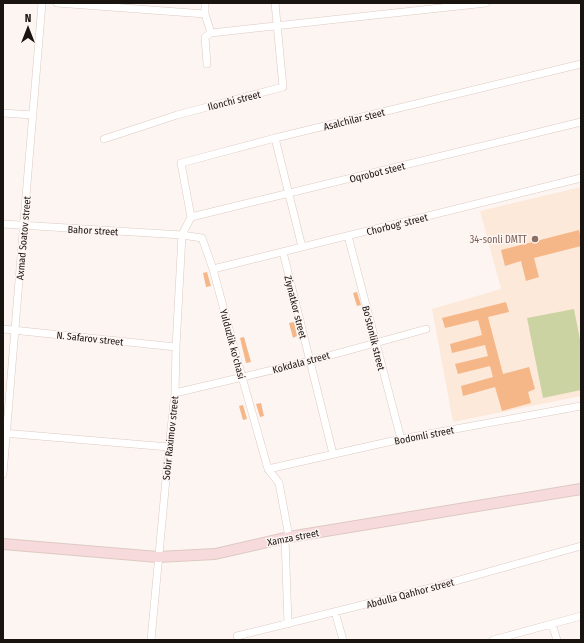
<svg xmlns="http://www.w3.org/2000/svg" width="584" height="643" viewBox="0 0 584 643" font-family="'Fira Sans Condensed',sans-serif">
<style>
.education{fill:#fde9da}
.green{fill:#ccd3a3}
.building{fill:#f5b688}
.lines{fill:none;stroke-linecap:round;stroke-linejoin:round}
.street-casing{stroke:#ddcac2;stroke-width:8}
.secondary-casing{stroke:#ddcac2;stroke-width:12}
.street{stroke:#fff;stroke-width:7}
.secondary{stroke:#f7dadc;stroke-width:10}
.education-dot{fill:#8d6e63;stroke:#fdf5f2;stroke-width:1.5}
.labels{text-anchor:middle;stroke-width:3;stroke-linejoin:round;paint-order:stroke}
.street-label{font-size:10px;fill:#1a1411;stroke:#fdf5f2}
.education-label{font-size:10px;fill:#785e54;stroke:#fdf5f2;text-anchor:end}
</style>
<rect width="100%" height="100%" fill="#fdf5f2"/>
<path class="education" d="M581,187V396L453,422L432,309L501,289L480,211Z"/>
<path class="green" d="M574,309L581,345V390L543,398L527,318Z"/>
<path class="building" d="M579,230L581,239V246L534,258L539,277L526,281L521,261L505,266L501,250Z
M207,272L211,286L206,287L203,273Z
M357,292L361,305L357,306L353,293Z
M506,302L509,312L488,317L503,374L529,367L535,389L528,392L531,403L502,411L495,387L463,396L461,386L493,377L490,366L458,374L455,364L488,356L485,345L452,353L450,344L482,335L478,320L445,328L442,318Z
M294,322L297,336L293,338L289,323Z
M244,337L251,362L246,363L240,338Z
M261,403L264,416L260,417L256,404Z
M243,405L247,419L243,420L239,406Z"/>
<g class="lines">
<g class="street-casing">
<path id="street" d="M57,3L205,14
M205,3V14L211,33
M207,64L205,37L211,33L486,3
M3,113L33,115
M275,138L302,247
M104,139L177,115L283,87L275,3
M191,217L181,163L275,138L581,64
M3,224L182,235L202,238L213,269L242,377L268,469L279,483L289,537
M348,236L401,439
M283,252L333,454
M213,269L581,178
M3,329L176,347
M175,393L310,361L426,329
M3,433L169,447
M268,469L401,439L581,406
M3,474L42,3
M285,538L288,624
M335,612L343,640
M552,624L557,640
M237,636L434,587L581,546
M151,640L169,447L175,393L176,347L182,235L191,217L581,122
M493,640L581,616"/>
</g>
<g class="secondary-casing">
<path id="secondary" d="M3,544L158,557L215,554L289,537L581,489"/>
</g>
<use href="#street" class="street"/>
<use href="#secondary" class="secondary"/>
</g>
<circle class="education-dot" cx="535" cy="239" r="4"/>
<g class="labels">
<g class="street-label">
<text transform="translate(234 100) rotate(-14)" y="4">Ilonchi street</text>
<text transform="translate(354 119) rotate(-14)" y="4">Asalchilar steet</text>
<text transform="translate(377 172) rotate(-14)" y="4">Oqrobot steet</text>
<text transform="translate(397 224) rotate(-14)" y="4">Chorbog' street</text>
<text transform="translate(93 230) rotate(3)" y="4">Bahor street</text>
<text transform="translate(23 238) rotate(-85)" y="4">Axmad Soatov street</text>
<text transform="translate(296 307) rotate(76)" y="4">Ziynatkor street</text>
<text transform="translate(90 338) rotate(6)" y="4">N. Safarov street</text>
<text transform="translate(374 338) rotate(76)" y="4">Bo'stonlik street</text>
<text transform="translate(233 344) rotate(75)" y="4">Yulduzlik ko'chasi</text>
<text transform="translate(301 362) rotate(-15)" y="4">Kokdala street</text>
<text transform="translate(424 435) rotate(-11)" y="4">Bodomli street</text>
<text transform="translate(170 438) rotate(-84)" y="4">Sobir Raximov street</text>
<text transform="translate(293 537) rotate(-11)" y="4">Xamza street</text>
<text transform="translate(410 593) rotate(-15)" y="4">Abdulla Qahhor street</text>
</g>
<g class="education-label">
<text x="527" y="243">34-sonli DMTT</text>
</g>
</g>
<rect width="584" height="643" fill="none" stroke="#1a1411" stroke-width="8"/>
<g transform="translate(28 28)" stroke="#fdf5f2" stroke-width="3" paint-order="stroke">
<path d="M0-3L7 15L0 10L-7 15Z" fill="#1a1411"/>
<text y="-6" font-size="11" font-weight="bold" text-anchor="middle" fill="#1a1411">N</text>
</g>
</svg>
